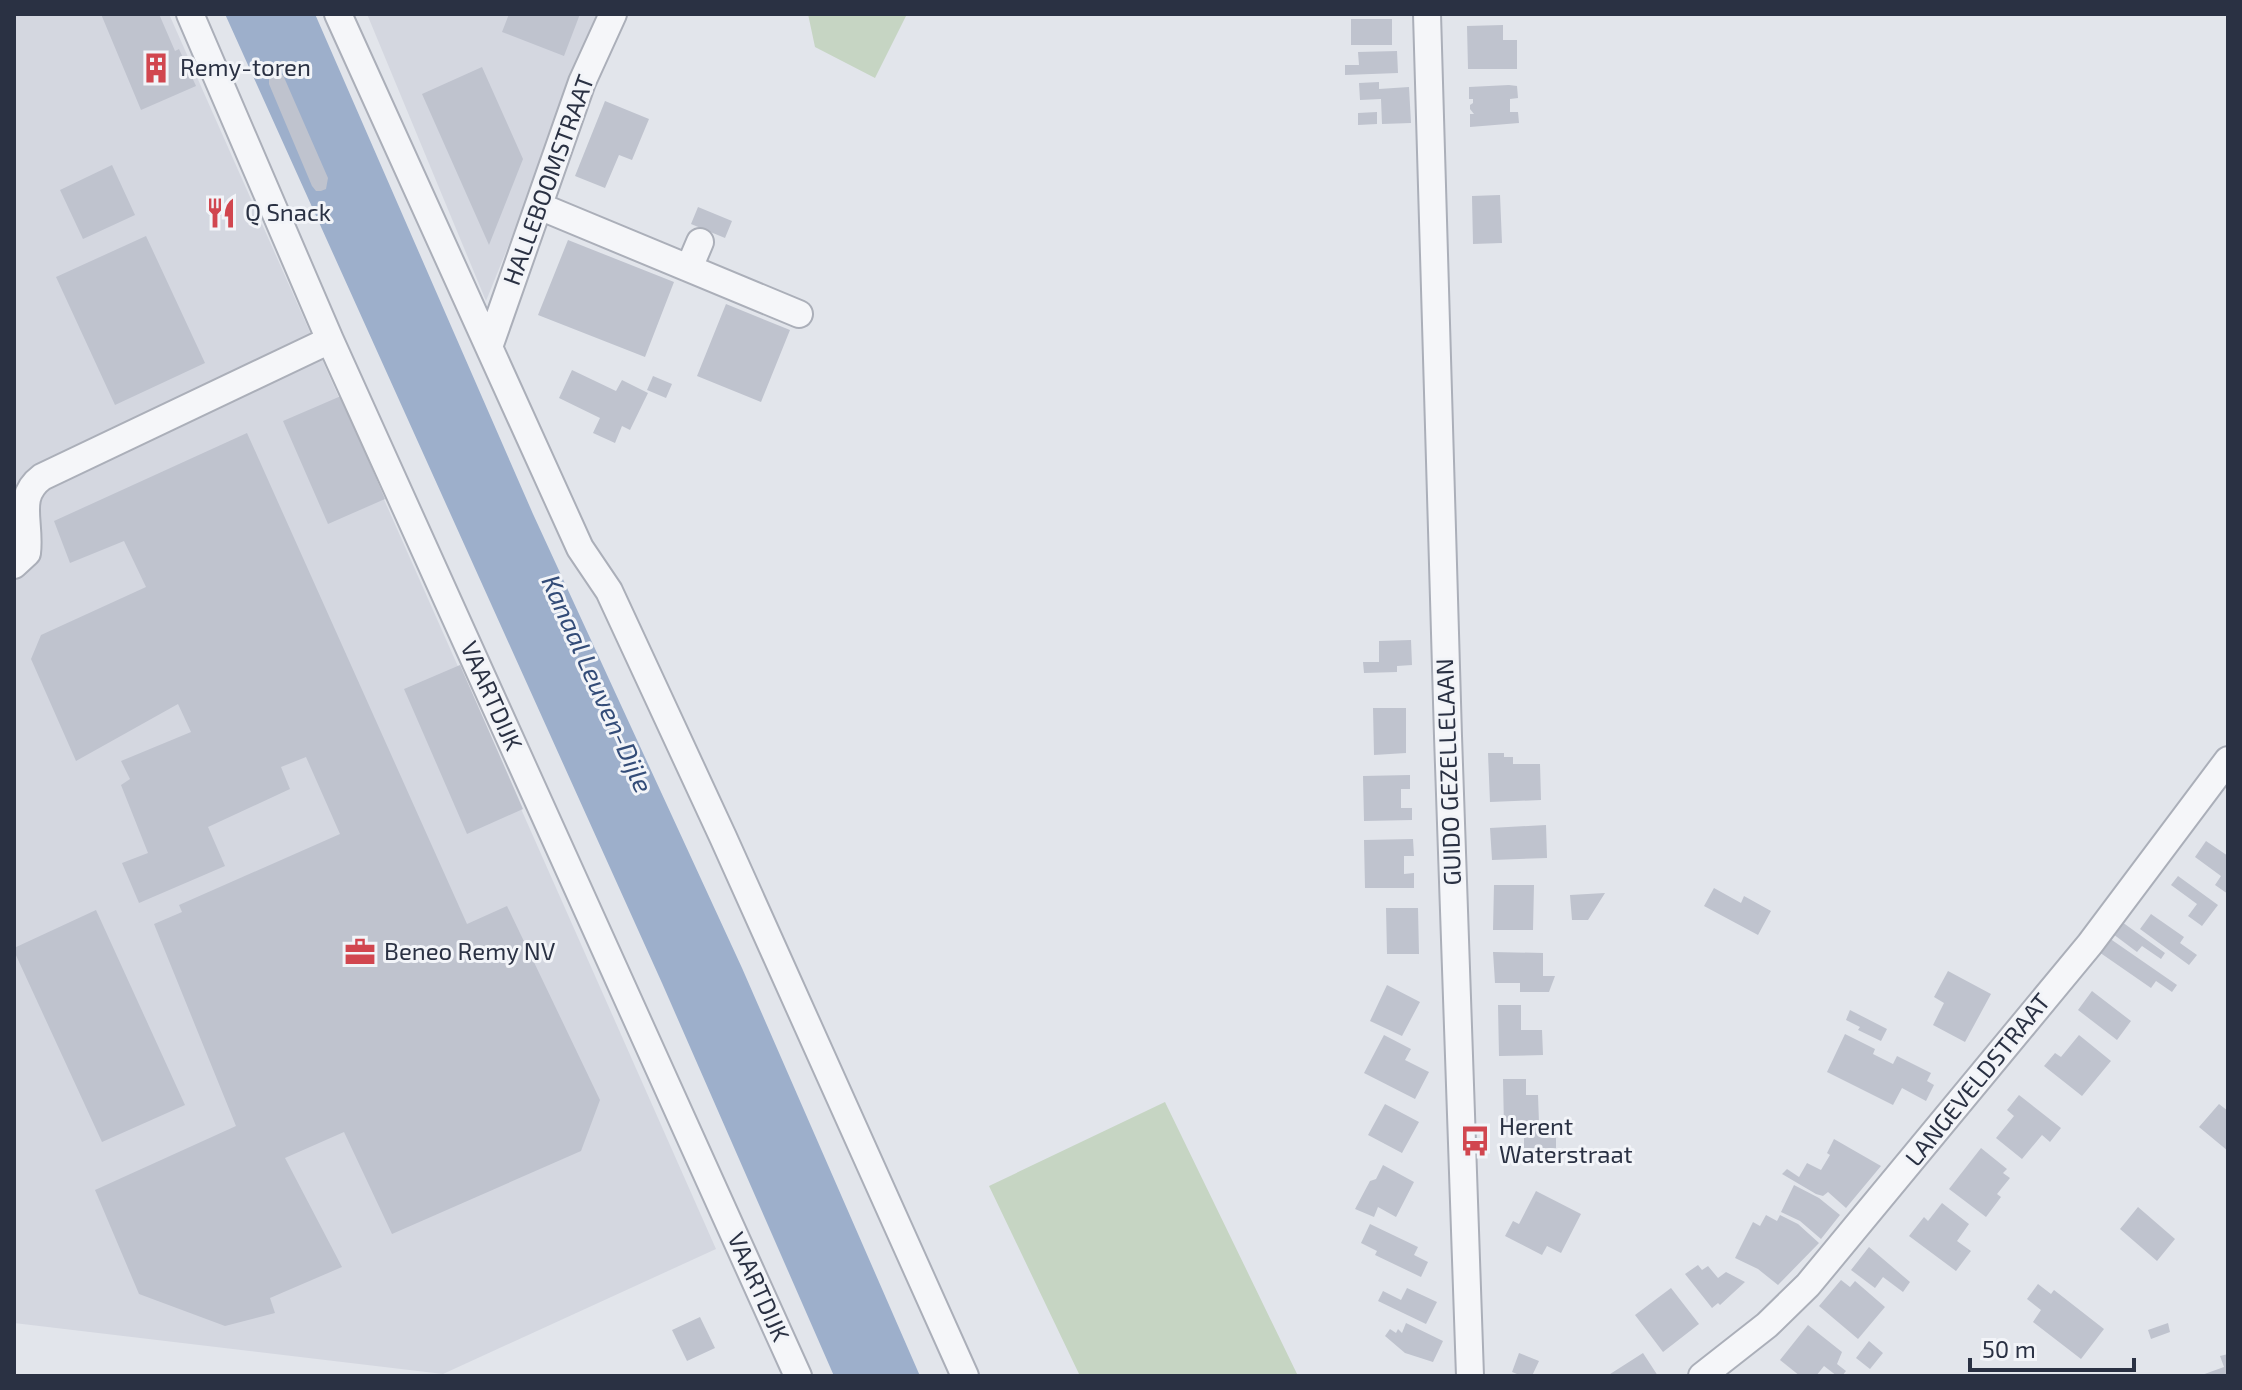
<svg xmlns="http://www.w3.org/2000/svg" width="2242" height="1390" viewBox="0 0 2242 1390" font-family="'Exo 2',sans-serif">
<style>
.built{fill:#d4d7e0}
.green{fill:#c6d5c3}
.water{fill:#9dafcb}
.building{fill:#bfc3ce}
.lines{fill:none;stroke-linecap:round;stroke-linejoin:round}
.minor-casing{stroke:#abafb9;stroke-width:30}
.minor{stroke:#f5f6f9;stroke-width:26}
.labels{text-anchor:middle;stroke-width:6;stroke-linejoin:round;paint-order:stroke}
.poi-label{font-size:24px;fill:#2a3143;stroke:#f2f4f8;text-anchor:start}
.street-label{font-size:24px;fill:#2a3143;stroke:#f2f4f8}
.water-label{font-size:26px;font-style:italic;fill:#334c78;stroke:#f2f4f8}
</style>
<rect width="100%" height="100%" fill="#e2e5eb"/>
<path class="built" d="M14,14H169L716,1249L443,1374L14,1323Z
M367,14H602L486,301Z"/>
<path class="green" d="M808,14H907L875,78L815,47Z
M1165,1102L1298,1376H1080L989,1186Z"/>
<path class="water" d="M225,14H315L533,514L742,968L920,1376H834L662,983Z"/>
<path class="building" d="M101,14H159L175,51L179,49L196,86L141,110Z
M509,14H580L564,56L502,32Z
M1351,19H1392V45H1351Z
M1503,25V40H1517V69H1468L1467,26Z
M1397,51L1398,73L1345,75V65H1359L1358,52Z
M482,67L523,159L489,245L422,94Z
M274,72L283,75L328,178L326,189L321,191H316L312,186L269,84V78Z
M1379,82V89L1409,87L1411,123L1382,124L1381,99L1360,100L1359,83Z
M1509,85L1517,86L1518,98L1510,99V112H1518L1519,123L1470,127V114H1474L1470,109V105L1473,103V99H1469V87Z
M605,101L649,119L632,160L619,155L605,188L575,176Z
M1377,112V124L1358,125V113Z
M112,165L135,215L83,239L60,190Z
M1500,195L1502,243L1473,244L1472,196Z
M698,207L732,221L725,238L691,224Z
M146,236L205,363L115,405L56,277Z
M568,240L674,282L645,357L538,315Z
M726,304L790,330L761,402L697,376Z
M572,370L616,391L622,380L648,393L630,430L622,426L615,443L593,433L600,418L559,398Z
M653,376L672,384L666,398L647,390Z
M341,396L385,499L328,524L283,421Z
M247,433L467,924L507,906L600,1100L581,1151L392,1234L344,1132L285,1158L342,1267L270,1298L275,1313L225,1326L139,1294L95,1190L236,1126L154,924L182,912L179,905L340,834L306,757L281,767L290,789L208,827L225,866L139,903L122,863L148,853L121,785L130,779L121,761L191,732L178,704L76,761L31,659L41,635L146,587L124,541L70,563L54,521Z
M1411,640L1412,665L1397,666V672L1364,673L1363,662H1379V641Z
M460,665L523,809L467,834L404,689Z
M1373,708H1406V753L1374,755Z
M1488,753H1504V757H1513V764H1540L1541,800L1490,802Z
M1410,775V789H1401V808H1412V820L1364,821L1363,776Z
M1546,825L1547,858L1492,860L1490,828Z
M1413,839L1414,856H1404V874L1414,873V888H1365L1364,840Z
M2206,841L2228,856V894L2215,885L2221,876L2195,857Z
M2178,876L2218,905L2202,926L2188,916L2197,904L2171,885Z
M1494,885H1534L1533,930H1493Z
M1714,888L1741,903L1744,896L1771,911L1758,935L1704,906Z
M1605,893L1588,920H1572L1570,895Z
M1386,908H1418L1419,954H1387Z
M96,910L185,1105L102,1142L14,951V948Z
M2151,914L2184,937L2180,943L2197,955L2189,965L2140,929Z
M2122,922L2165,953L2161,959L2142,946L2137,952L2113,934Z
M2109,938L2177,985L2172,992L2156,981L2151,988L2099,952Z
M1493,952L1543,953V976H1555L1549,992H1520V983H1495Z
M1948,971L1991,994L1965,1042L1933,1025L1944,1003L1934,997Z
M1387,985L1420,1002L1402,1036L1370,1021Z
M2092,991L2131,1021L2117,1040L2078,1010Z
M1498,1005H1521V1030H1542L1543,1055L1499,1056Z
M1850,1010L1887,1029L1881,1041L1858,1030L1860,1027L1846,1020Z
M1845,1034L1875,1049L1873,1054L1893,1064L1897,1056L1931,1073L1927,1081L1934,1085L1926,1101L1902,1088L1893,1105L1827,1072Z
M1384,1035L1411,1049L1405,1060L1429,1072L1415,1099L1364,1073Z
M2079,1035L2111,1061L2082,1096L2044,1066L2055,1053L2061,1057Z
M1503,1079H1526V1095H1538L1539,1123H1556V1148H1524V1128H1504Z
M2019,1095L2061,1128L2050,1142L2042,1135L2022,1159L1996,1138L2014,1116L2007,1110Z
M1385,1104L1419,1122L1402,1153L1368,1135Z
M2219,1104L2228,1111V1151L2199,1127Z
M1834,1139L1881,1166L1846,1208L1828,1192L1823,1196L1816,1194L1782,1174L1787,1169L1799,1177L1807,1163L1821,1170L1830,1155L1827,1153Z
M1981,1148L2007,1169L2003,1173L2010,1178L1997,1194L2001,1197L1986,1217L1949,1189Z
M1383,1165L1414,1182L1396,1217L1378,1207L1374,1217L1355,1209L1370,1181L1376,1179Z
M1794,1185L1819,1198L1840,1215L1821,1239L1800,1221L1781,1212Z
M1536,1191L1581,1214L1561,1253L1547,1246L1542,1255L1505,1236L1513,1221L1519,1224Z
M1942,1203L1969,1224L1957,1241L1971,1251L1956,1271L1909,1236L1924,1217L1928,1221Z
M2138,1207L2175,1239L2157,1261L2120,1229Z
M1766,1215L1777,1221L1780,1215L1798,1224L1819,1243L1778,1285L1758,1269L1735,1258L1753,1222L1760,1226Z
M1370,1224L1418,1247L1414,1255L1428,1262L1421,1277L1375,1255L1377,1251L1361,1243Z
M1869,1247L1910,1282L1903,1292L1883,1277L1875,1288L1851,1270Z
M1698,1265L1702,1270L1708,1266L1718,1278L1726,1272L1745,1282L1720,1305L1718,1303L1712,1308L1685,1274Z
M1841,1280L1850,1287L1855,1281L1885,1307L1858,1339L1819,1306Z
M2038,1284L2051,1294L2054,1290L2104,1329L2081,1359L2033,1322L2041,1310L2027,1299Z
M1407,1288L1437,1302L1426,1324L1378,1301L1383,1291L1401,1300Z
M1671,1288L1699,1324L1663,1352L1635,1315Z
M700,1317L715,1348L687,1361L672,1330Z
M1406,1323L1443,1341L1433,1362L1405,1353L1385,1336L1390,1329L1396,1333L1398,1329L1402,1333Z
M2168,1323L2170,1332L2151,1339L2148,1330Z
M1808,1325L1842,1352L1837,1364L1846,1371L1842,1376H1837L1824,1366L1816,1376H1800L1780,1360Z
M1869,1341L1883,1353L1870,1369L1856,1358Z
M1519,1353L1539,1361L1532,1376H1522L1512,1372Z
M1643,1353L1658,1376H1607Z
M2228,1354V1376H2199L2224,1367L2220,1356Z"/>
<g class="lines">
<g class="minor-casing">
<path id="minor" d="M190,14L330,340L798,1376
M338,14L580,548L609,591L723,837L965,1376
M1427,14L1448,736L1470,1376
M539,206L799,314
M689,268L700,242
M489,347L582,82L613,14
M14,565L27,553C31,522 15,497 42,477L330,340
M1702,1376L1767,1325L1808,1285L2090,944L2228,760"/>
</g>
<use href="#minor" class="minor"/>
</g>
<defs>
<g id="building-bare" transform="scale(2.4)"><path d="M-4-6H4V6H1V3H-1V6H-4ZM-2.5-4.3h1.7v1.8h-1.7ZM.8-4.3h1.7v1.8H.8ZM-2.5-1h1.7V.8h-1.7ZM.8-1h1.7V.8H.8Z" fill="#d1464f" stroke="#f2f4f8" stroke-width="2.5" paint-order="stroke"/></g>
<g id="restaurant-bare" transform="scale(2.4)"><path d="M-5-6h1v4h1v-4h1v4h1v-4h1v5L-1.5 .5V6h-2V.5L-5-1ZM5-6V6H3V1.5H1.5Q1.5-4 5-6Z" fill="#d1464f" stroke="#f2f4f8" stroke-width="2.5" paint-order="stroke"/></g>
<g id="office-bare" transform="scale(2.4)"><path d="M-6-3h4V-5.5h4V-3h4V5H-6ZM-1-4.5V-3h2v-1.5ZM-6 0V1H6V0Z" fill="#d1464f" stroke="#f2f4f8" stroke-width="2.5" paint-order="stroke"/></g>
<g id="bus-bare" transform="scale(2.4)"><path d="M-5-6H5V4H4V6H2V4H-2V6H-4V4H-5ZM-3.5-4V0h7V-4ZM-3.5 1.2v1.5H-2V1.2ZM2 1.2v1.5H3.5V1.2Z" fill="#d1464f" stroke="#f2f4f8" stroke-width="2.5" paint-order="stroke"/></g>
</defs>
<g fill-rule="evenodd">
<use href="#building-bare" x="156" y="68"/>
<use href="#restaurant-bare" x="221" y="213"/>
<use href="#office-bare" x="360" y="952"/>
<use href="#bus-bare" x="1475" y="1141"/>
</g>
<g class="labels">
<g class="poi-label">
<text x="180" y="76">Remy-toren</text>
<text x="245" y="221">Q Snack</text>
<text x="384" y="960">Beneo Remy NV</text>
<text x="1499" y="1135">Herent<tspan x="1499" dy="28">Waterstraat</tspan></text>
</g>
<g class="street-label">
<text transform="translate(549 180) rotate(-70)" y="8">HALLEBOOMSTRAAT</text>
<text transform="translate(491 696) rotate(66)" y="8">VAARTDIJK</text>
<text transform="translate(1449 772) rotate(-92)" y="8">GUIDO GEZELLELAAN</text>
<text transform="translate(1978 1080) rotate(-51)" y="8">LANGEVELDSTRAAT</text>
<text transform="translate(758 1287) rotate(66)" y="8">VAARTDIJK</text>
</g>
<g class="water-label">
<text transform="translate(597 684) rotate(66)" y="9">Kanaal Leuven-Dijle</text>
</g>
</g>
<rect width="2242" height="1390" fill="none" stroke="#2a3143" stroke-width="32"/>
<path d="M1970 1358v12h164v-12" fill="none" stroke="#2a3143" stroke-width="4"/>
<text x="1982" y="1358" font-size="24" fill="#2a3143" stroke="#f2f4f8" stroke-width="6" paint-order="stroke">50 m</text>
</svg>
